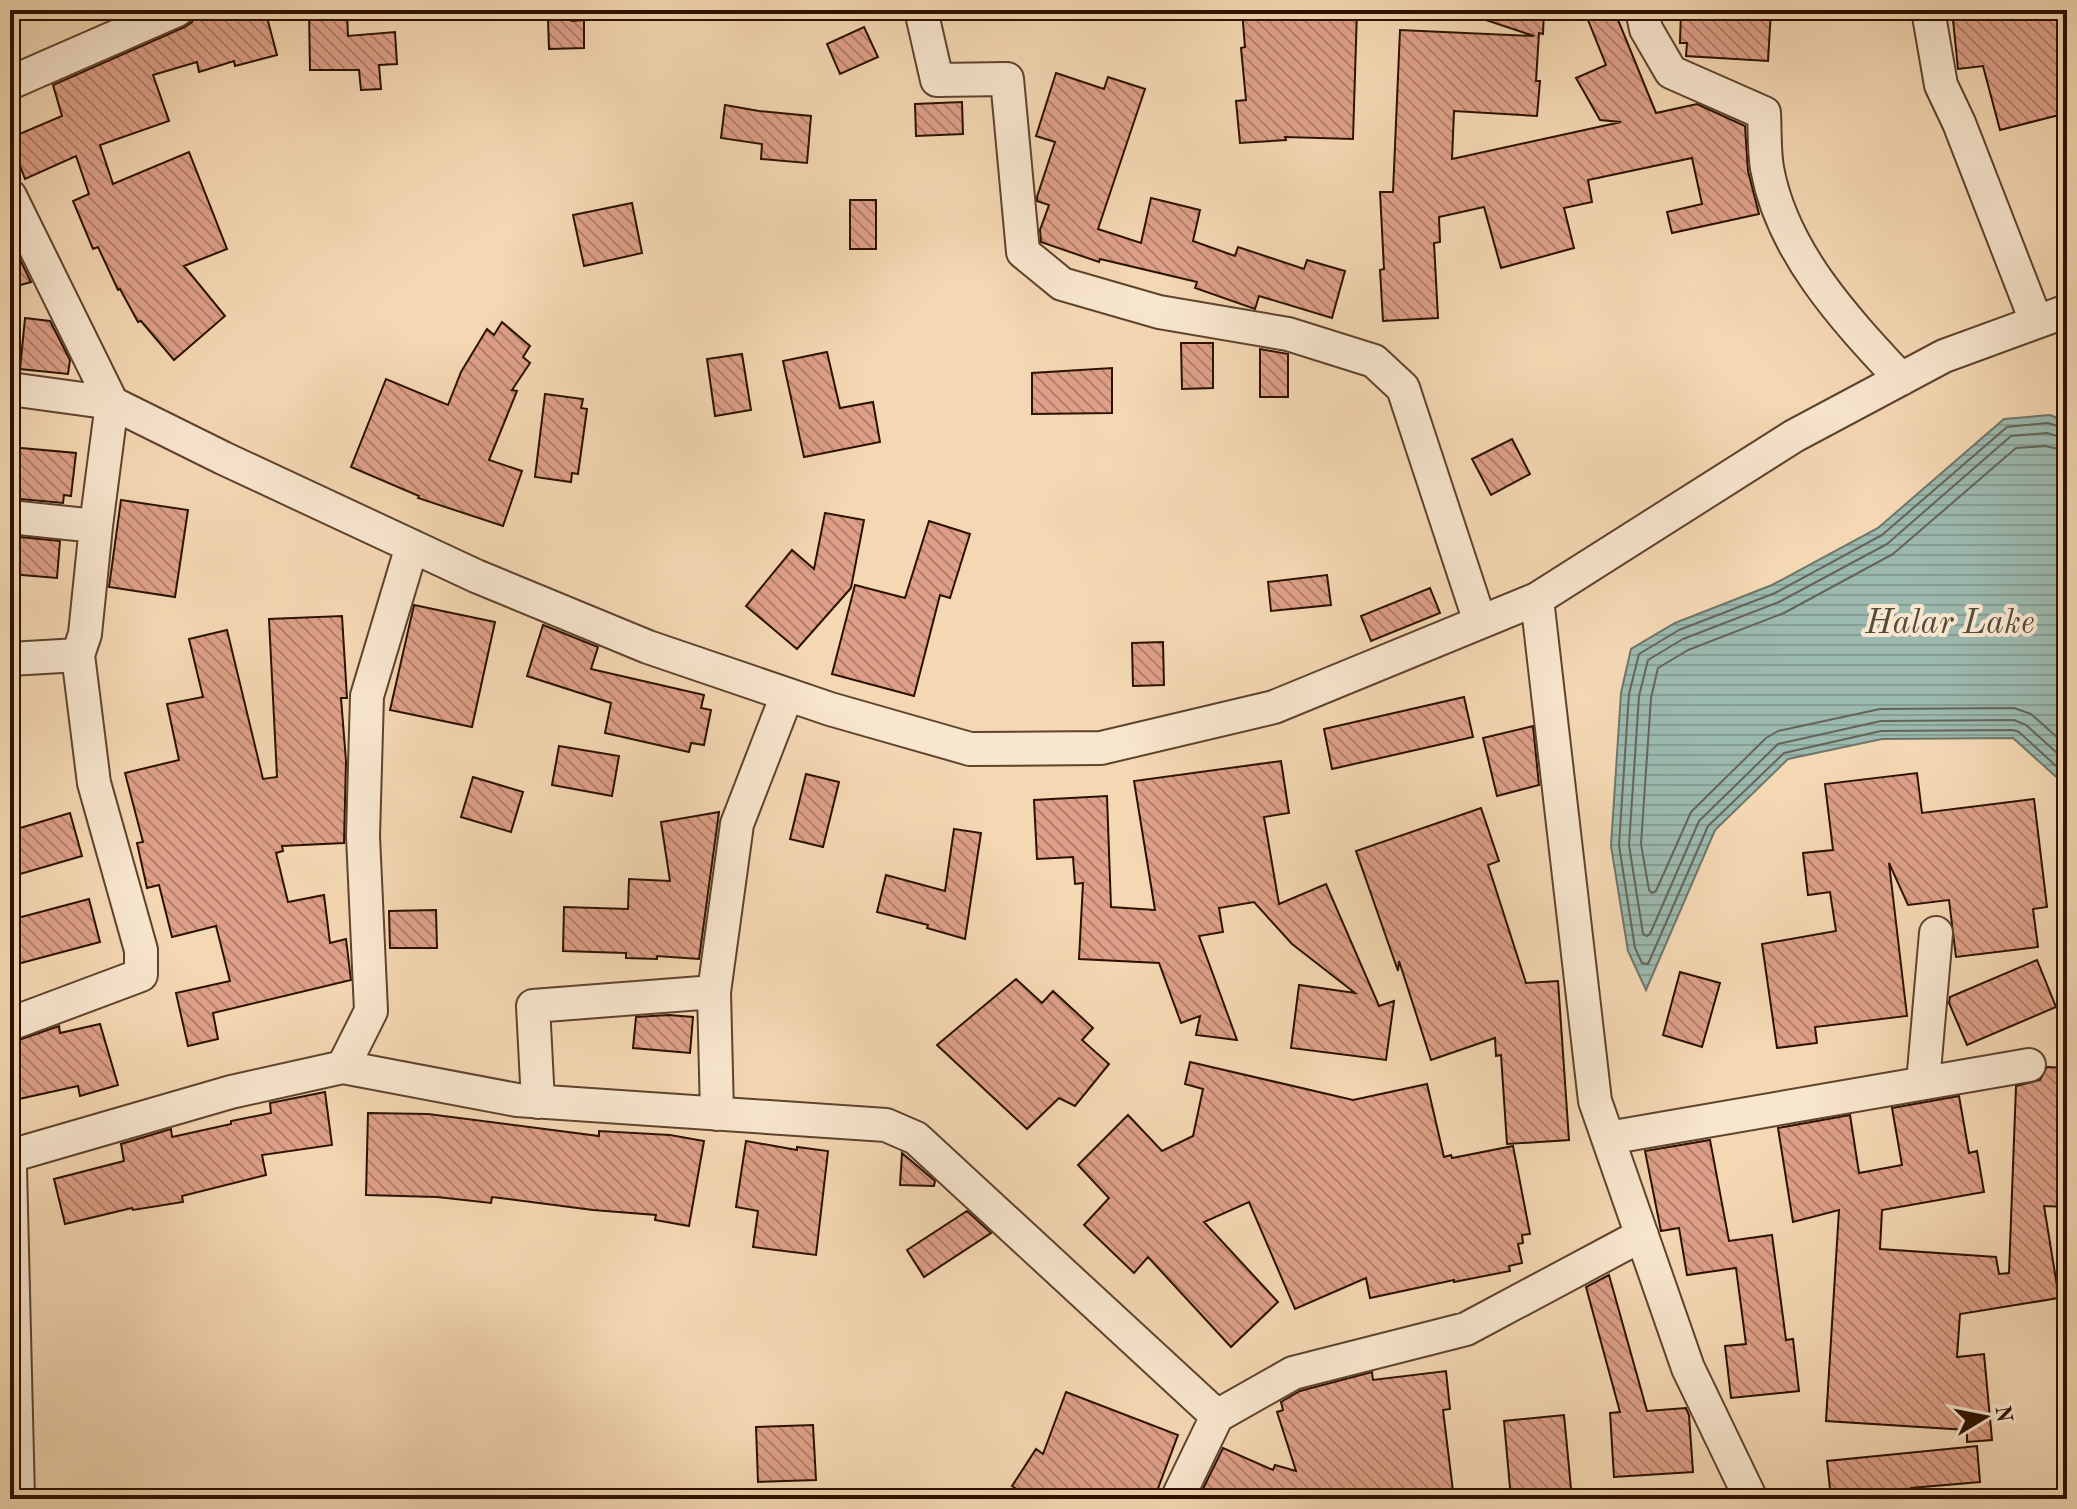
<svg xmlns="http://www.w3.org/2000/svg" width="2077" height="1509" viewBox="0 0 2077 1509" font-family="'Old Standard TT',serif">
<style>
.water{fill:url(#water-rules);stroke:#6f7669;stroke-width:2}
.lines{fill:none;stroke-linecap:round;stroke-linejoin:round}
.shore{stroke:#646558;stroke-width:2}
.building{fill:url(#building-back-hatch);stroke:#2c1100;stroke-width:2}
.minor-casing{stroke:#5e432d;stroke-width:36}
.minor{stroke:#f8e6ce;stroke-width:32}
.labels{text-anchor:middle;stroke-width:8;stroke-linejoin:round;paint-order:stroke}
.water-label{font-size:34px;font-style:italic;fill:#534c3d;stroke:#f8e6ce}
</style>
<defs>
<pattern id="water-rules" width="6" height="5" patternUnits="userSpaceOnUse" patternTransform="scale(2)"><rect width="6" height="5" fill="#9cb9af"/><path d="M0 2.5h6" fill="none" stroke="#879e95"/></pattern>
<pattern id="building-back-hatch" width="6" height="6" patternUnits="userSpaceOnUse" patternTransform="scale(2)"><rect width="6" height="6" fill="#dea088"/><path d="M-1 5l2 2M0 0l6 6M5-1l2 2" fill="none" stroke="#b4816d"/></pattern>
</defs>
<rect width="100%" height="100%" fill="#f4d8b3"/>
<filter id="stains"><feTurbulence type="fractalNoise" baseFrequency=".0025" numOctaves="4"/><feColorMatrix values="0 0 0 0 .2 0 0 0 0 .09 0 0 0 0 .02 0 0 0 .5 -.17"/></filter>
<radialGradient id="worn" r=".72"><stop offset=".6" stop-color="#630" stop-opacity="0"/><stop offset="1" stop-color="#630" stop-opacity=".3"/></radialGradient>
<path class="water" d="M2050,415L2067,422V797L2063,783L2013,738L1882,739L1788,759L1715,830L1646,990L1628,951L1611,846L1621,693L1631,649L1675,623L1772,585L1878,528L2004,419Z
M2067,1457V1499H2052L2062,1477Z"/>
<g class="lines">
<path class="shore" d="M2067,429L2048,423L2007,427L1882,535L1775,593L1679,630L1639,654L1629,694L1619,845L1635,948L1642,963L1648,964L1708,826L1784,753L1881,731L2013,730L2019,732L2067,776
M2067,439L2047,433L2011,436L1887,544L1779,602L1683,639L1648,660L1639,696L1629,845L1643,934L1647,936L1650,934L1699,821L1778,744L1881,721L2014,720L2026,725L2067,762
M2067,451L2045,446L2016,448L1893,554L1784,613L1688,650L1658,668L1651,698L1641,844L1649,890L1652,893L1656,891L1691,812L1766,738L1778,731L1880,709L2014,708L2031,714L2067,746"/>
</g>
<path class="building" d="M204,10H265L277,55L235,66L234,61L199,72L197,62L153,75L169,121L100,145L113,184L189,152L227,249L184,266L225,316L174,360L141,321L138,322L120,289L118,290L98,247L93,249L73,201L89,194L76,156L25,179L10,138L62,116L53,85L185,27L192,22L196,12Z
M1242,10H1357L1353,139L1285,137L1286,140L1240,143L1236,101L1246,100L1241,48L1245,47Z
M1468,10H1544L1543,34L1539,33L1536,81H1540L1537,116L1454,111L1452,159L1621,122L1600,120L1576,78L1606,65L1584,10H1614L1656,113L1697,104L1745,126L1748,171L1759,214L1672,233L1667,212L1702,204L1692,158L1588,180L1592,202L1564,208L1574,248L1501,268L1484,207L1439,217L1440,242L1434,243L1438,318L1383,321L1380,270L1384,269L1380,192H1393L1400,30L1534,36L1468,14Z
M1681,10H1771L1768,61L1686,56L1687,43H1680Z
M1952,10H2062L2067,30V113L2000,130L1983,66L1958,69Z
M309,11H347L348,36L395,32L397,64L379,65L381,89L361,90L359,70H310Z
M572,18V21L584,20V48L549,49L548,19Z
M864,27L878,57L840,74L827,44Z
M1056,73L1104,89L1108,77L1145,89L1098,229L1141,243L1151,198L1200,210L1193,241L1235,256L1238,247L1304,269L1307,260L1345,271L1332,318L1259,296L1255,309L1195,288L1197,282L1100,259L1099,262L1041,242L1040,230L1049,205L1037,201V197L1055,142L1036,136Z
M962,102L963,134L916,136L915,104Z
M725,105L759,111L811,116L807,163L761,159L762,144L721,138Z
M850,200H876V249H850Z
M632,203L642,253L584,266L573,215Z
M10,241H11L31,282L17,286L10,260Z
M25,318L50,321L70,360L68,374L20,369Z
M502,322L530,346L523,357L530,363L512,390L517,391L489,460L522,471L503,526L418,498L419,496L351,467L386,379L448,405L461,372L487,329L494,335Z
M1181,343H1213V388L1182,389Z
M1260,349L1288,354V397H1260Z
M827,352L840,408L873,402L880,442L804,457L783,361Z
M742,354L751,410L715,416L707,359Z
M1112,368V413L1032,414V373Z
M545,394L583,399L581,408L587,409L578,474L572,473L571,482L535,477Z
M1512,439L1530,474L1491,495L1472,459Z
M10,447L76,453L71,496L64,495L63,503L10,498Z
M121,500L188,510L175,597L109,587Z
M825,513L864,520L851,588L797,649L746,606L792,550L814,569Z
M929,521L970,534L950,598L940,595L914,696L832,674L855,585L905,598Z
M10,536L60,541L57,578L10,574Z
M1327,575L1331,605L1271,611L1268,582Z
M1430,588L1440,613L1371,641L1361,616Z
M414,605L495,622L472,727L390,710Z
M342,616L347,698H341L346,761L344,843L282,846L283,851L276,853L288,902L324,895L330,943L346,939L351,980L213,1013L218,1039L188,1046L176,993L230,981L216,926L172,937L159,885L147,888L137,843L143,842L125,773L179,760L167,704L203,697L189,639L227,630L263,779L277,777L269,619Z
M543,625L598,647L591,669L704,695L701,708L711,710L704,745L691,743L689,752L605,733L611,703L527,676Z
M1163,642L1164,685L1133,686L1132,643Z
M1464,697L1473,737L1332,769L1324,729Z
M1533,726L1539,785L1497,796L1483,738Z
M559,746L619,756L612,796L552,785Z
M1281,761L1289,813L1264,817L1279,904L1326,884L1379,1006L1394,1001L1386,1060L1291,1048L1299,985L1355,993L1292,944L1254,902L1219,908L1223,932L1199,936L1237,1040L1196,1035L1200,1016L1181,1023L1159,963L1079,959L1083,883L1075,884L1073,857L1037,859L1034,800L1107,796L1111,907L1155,910L1134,781Z
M1917,773L1922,813L2034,799L2047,907L2033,909L2038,947L1956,957L1949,900L1908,905L1889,863L1907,1016L1815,1027L1817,1043L1777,1048L1762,944L1836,931L1830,892L1808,895L1803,853L1833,850L1825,784Z
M806,774L839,782L823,847L790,839Z
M473,777L523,792L511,832L461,817Z
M1481,808L1499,861L1488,865L1526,983L1558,981L1569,1140L1507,1144L1501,1055L1496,1056L1495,1038L1431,1060L1399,961L1398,971L1356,851Z
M719,812L699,959L657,956V959L626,958V953L563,951L564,907L628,909L629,879L670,881L661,822Z
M70,813L82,856L10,877V831Z
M954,829L981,833L965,939L927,928L928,925L877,912L886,875L945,891Z
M89,899L100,942L10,966V920Z
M436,910L437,948H390L389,911Z
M2037,960L2056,1007L1967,1045L1949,1003L1950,997Z
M1680,972L1720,983L1702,1047L1663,1035Z
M1016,979L1042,1003L1053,991L1093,1028L1082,1040L1109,1064L1075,1106L1059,1098L1027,1129L937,1045Z
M669,1015L693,1017L690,1053L633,1048L636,1017Z
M100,1024L118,1085L80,1096L78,1086L10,1101V1043L59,1026L60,1033Z
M1190,1062L1353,1100L1427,1084L1444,1157L1451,1155L1452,1158L1513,1146L1530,1234L1522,1235L1523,1243L1518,1244L1522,1263L1509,1266L1510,1271L1454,1282V1280L1370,1298L1366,1278L1295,1309L1249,1202L1204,1222L1278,1302L1231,1347L1148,1257L1134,1273L1084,1225L1109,1198L1078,1165L1128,1115L1162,1151L1193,1136L1203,1089L1185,1084Z
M2047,1067L2067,1068V1207L2044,1206L2059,1298L1960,1314L1957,1357L1984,1354L1992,1440L1967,1442V1430L1826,1421L1839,1210L1793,1222L1778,1128L1850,1115L1859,1173L1902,1165L1892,1108L1959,1096L1969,1153L1977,1151L1984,1192L1882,1210L1880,1249L1996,1257L1999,1274L2009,1273L2016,1086L2040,1080Z
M325,1092L332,1145L262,1155L266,1175L182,1196L183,1202L133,1210L132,1208L65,1224L54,1179L124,1161L121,1144L171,1129L172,1137L231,1124V1121L271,1113L270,1103Z
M368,1113L428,1114L599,1136V1131L670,1135L704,1141L689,1226L655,1220L656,1215L593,1210L492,1197L491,1203L437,1197L366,1195Z
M1710,1140L1729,1241L1772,1235L1786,1340L1793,1339L1799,1391L1731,1398L1725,1346L1746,1344L1736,1268L1687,1275L1679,1228L1661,1231L1645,1151Z
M746,1141L797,1150V1147L828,1151L816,1255L753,1247L758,1211L736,1207Z
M902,1153L935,1181L934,1186L900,1185Z
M967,1211L991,1233L924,1277L907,1250Z
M1609,1275L1647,1411L1686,1408L1689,1415L1693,1472L1614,1477L1610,1413L1620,1412L1586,1287Z
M1446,1371L1450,1409L1443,1410L1454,1499H1198L1223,1448L1273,1470L1275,1465L1296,1471L1277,1412L1283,1410L1281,1402L1300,1391L1372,1372L1373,1380Z
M1066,1392L1178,1435L1154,1499H1032L1012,1486L1036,1449L1043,1454Z
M1564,1415L1572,1499H1511L1504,1421Z
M813,1425L816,1480L758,1482L756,1427Z
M1977,1446L1980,1482L1911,1488V1490L1831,1498L1827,1461Z"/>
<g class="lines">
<g class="minor-casing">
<path id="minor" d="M921,10L937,80L1007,79L1023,252L1062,284L1159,312L1288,334L1374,361L1403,388L1480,622
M1642,10L1646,29L1671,72L1764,113C1765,131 1764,150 1767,168C1782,252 1845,319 1901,379
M1928,10L1941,85L1959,123L2036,321
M10,83L177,10
M10,196L112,403L96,526L85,634L78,655L94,783L141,950V975L10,1024
M10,389L112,403L223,458L476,576L648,647L830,709L970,749L1101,748L1274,707L1537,599L1794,436L1944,356L2067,311
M10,517L96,526
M1537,599L1595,1101L1688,1368L1751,1499
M10,659L78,655
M343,1067L371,1011L363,836L367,696L412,546
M1923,1083L1936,933
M538,1102L533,1006L714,992
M717,1114L714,992L737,824L787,695
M1608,1138L2029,1065
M10,1156L231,1092L343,1067L517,1100L886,1125L916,1138L1217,1416
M10,1167L18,1499
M1177,1499L1217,1416L1293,1373L1466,1329L1642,1235"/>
</g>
<use href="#minor" class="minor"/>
</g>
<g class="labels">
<g class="water-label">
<text x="1950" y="633">Halar Lake</text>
</g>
</g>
<rect width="2077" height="1509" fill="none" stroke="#f4d8b3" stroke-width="40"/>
<rect x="12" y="12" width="2053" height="1485" fill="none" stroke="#2c1100" stroke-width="4"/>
<rect x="20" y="20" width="2037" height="1469" fill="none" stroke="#2c1100" stroke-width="2"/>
<g transform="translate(1985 1417) rotate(80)" stroke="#f8e6ce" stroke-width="6" paint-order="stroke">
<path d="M0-6L14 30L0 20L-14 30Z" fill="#2c1100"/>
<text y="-12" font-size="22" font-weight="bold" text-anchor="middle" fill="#2c1100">N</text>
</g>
<rect width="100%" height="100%" filter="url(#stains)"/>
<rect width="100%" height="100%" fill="url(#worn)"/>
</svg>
